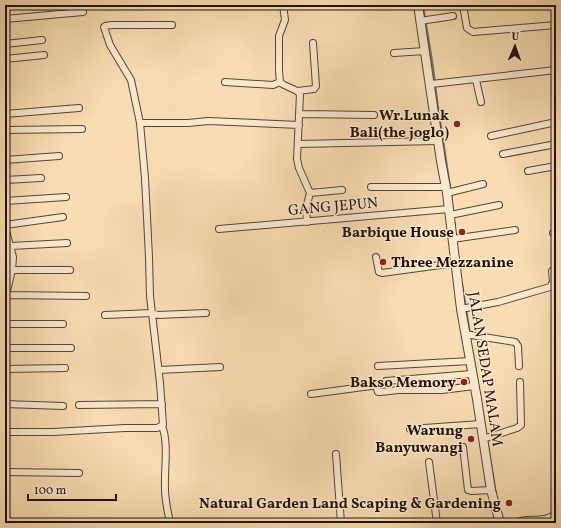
<svg xmlns="http://www.w3.org/2000/svg" width="561" height="528" viewBox="0 0 561 528" font-family="Vollkorn,serif">
<style>
.lines{fill:none;stroke-linecap:round;stroke-linejoin:round}
.stream{stroke:#6c776e;stroke-width:2}
.minor-casing{stroke:#584434;stroke-width:8}
.tertiary-casing{stroke:#584434;stroke-width:10}
.minor{stroke:#fae8ce;stroke-width:6}
.tertiary{stroke:#fae8ce;stroke-width:8}
.poi-dot{fill:#8f2418;stroke:#fae8ce;stroke-width:1.5}
.labels{text-anchor:middle;stroke-width:3;stroke-linejoin:round;paint-order:stroke}
.poi-label{font-size:15px;font-weight:bold;fill:#23120a;stroke:#fae8ce;text-anchor:end}
.street-label{font-size:15px;fill:#23120a;stroke:#fae8ce}
</style>
<rect width="100%" height="100%" fill="#f8dcb3"/>
<filter id="stains"><feTurbulence type="fractalNoise" baseFrequency=".005" numOctaves="4"/><feColorMatrix values="0 0 0 0 .2 0 0 0 0 .09 0 0 0 0 .02 0 0 0 .5 -.17"/></filter>
<radialGradient id="worn" r=".72"><stop offset=".6" stop-color="#630" stop-opacity="0"/><stop offset="1" stop-color="#630" stop-opacity=".3"/></radialGradient>
<g class="lines">
<path class="stream" d="M423,5L433,67L438,107L451,193L455,229
M462,283L470,334
M474,360L496,494
M502,516L505,523"/>
<g class="minor-casing">
<path id="minor" d="M463,5L467,28L473,32L556,25
M5,19L83,12
M420,21L453,16
M5,44L42,40
M394,53L425,51
M5,59L44,55
M476,80L481,102
M225,82L273,85L280,82
M280,82C286,88 296,88 300,94L297,159L299,168L310,193L342,190
M280,82L279,71V36L285,20L283,5
M431,84L556,70
M298,91L314,89L316,86L313,43
M5,114L79,108
M300,114L374,115
M140,123H188L208,121L299,125
M5,130L82,129
M491,136L556,122
M298,144L438,141
M503,154L556,144
M5,160L59,156
M528,171L556,166
M5,180L41,178
M371,187H446
M447,193L483,184
M5,201L66,197
M450,215L499,205
M307,222L306,208L310,193
M5,225L63,217
M5,227L13,257L12,270L5,299
M219,229L449,209
M553,233H556
M452,239L515,230
M11,246L67,243
M376,257L379,272L382,273L455,263
M12,270H70
M6,295L86,296
M461,309L498,302L550,287L553,282L552,271L556,268
M105,315L152,313L158,315L206,313
M5,324H63
M465,334L515,342L518,346L519,366
M5,348H71
M378,366L470,361
M5,369L65,368
M159,370L220,367
M386,381L472,374
M311,394L371,386H376L378,392H380L399,390H442L474,386
M5,404L63,406
M79,405L162,404
M162,426C169,443 164,471 165,489C165,501 168,512 170,523
M410,429L481,424
M5,432H53L125,428H157L163,425L160,383L150,296L149,257L145,178L140,123L131,80L110,45L104,27L105,26L112,25H172
M483,439L517,428L521,425L520,382
M463,447L468,490L471,491L491,490
M336,454L341,523
M429,462L437,523
M5,472L79,473
M514,523C528,516 543,524 556,514"/>
</g>
<g class="tertiary-casing">
<path id="tertiary" d="M418,5L441,161L447,193L461,309L477,399L491,490L500,523"/>
</g>
<use href="#minor" class="minor"/>
<use href="#tertiary" class="tertiary"/>
</g>
<g class="poi-dot">
<circle cx="457" cy="124" r="4"/>
<circle cx="462" cy="232" r="4"/>
<circle cx="383" cy="262" r="4"/>
<circle cx="464" cy="382" r="4"/>
<circle cx="471" cy="439" r="4"/>
<circle cx="509" cy="503" r="4"/>
</g>
<g class="labels">
<g class="poi-label">
<text x="449" y="120">Wr.Lunak<tspan x="449" dy="17">Bali(the joglo)</tspan></text>
<text x="454" y="237">Barbique House</text>
<text x="391" y="267" text-anchor="start">Three Mezzanine</text>
<text x="456" y="387">Bakso Memory</text>
<text x="463" y="435">Warung<tspan x="463" dy="17">Banyuwangi</tspan></text>
<text x="501" y="508">Natural Garden Land Scaping &amp; Gardening</text>
</g>
<g class="street-label">
<text transform="translate(333 206) rotate(-5)" y="5">GANG JEPUN</text>
<text transform="translate(486 369) rotate(81)" y="5">JALAN SEDAP MALAM</text>
</g>
</g>
<rect width="561" height="528" fill="none" stroke="#f8dcb3" stroke-width="20"/>
<rect x="6" y="6" width="549" height="516" fill="none" stroke="#23120a" stroke-width="2"/>
<rect x="10" y="10" width="541" height="508" fill="none" stroke="#23120a"/>
<g transform="translate(515 46) rotate(2)" stroke="#fae8ce" stroke-width="3" paint-order="stroke">
<path d="M0-3L7 15L0 10L-7 15Z" fill="#23120a"/>
<text y="-6" font-size="11" font-weight="bold" text-anchor="middle" fill="#23120a">U</text>
</g>
<path d="M28 494v6h88v-6" fill="none" stroke="#23120a" stroke-width="2"/>
<text x="34" y="494" font-size="12" fill="#23120a" stroke="#fae8ce" stroke-width="3" paint-order="stroke">100 m</text>
<rect width="100%" height="100%" filter="url(#stains)"/>
<rect width="100%" height="100%" fill="url(#worn)"/>
</svg>
